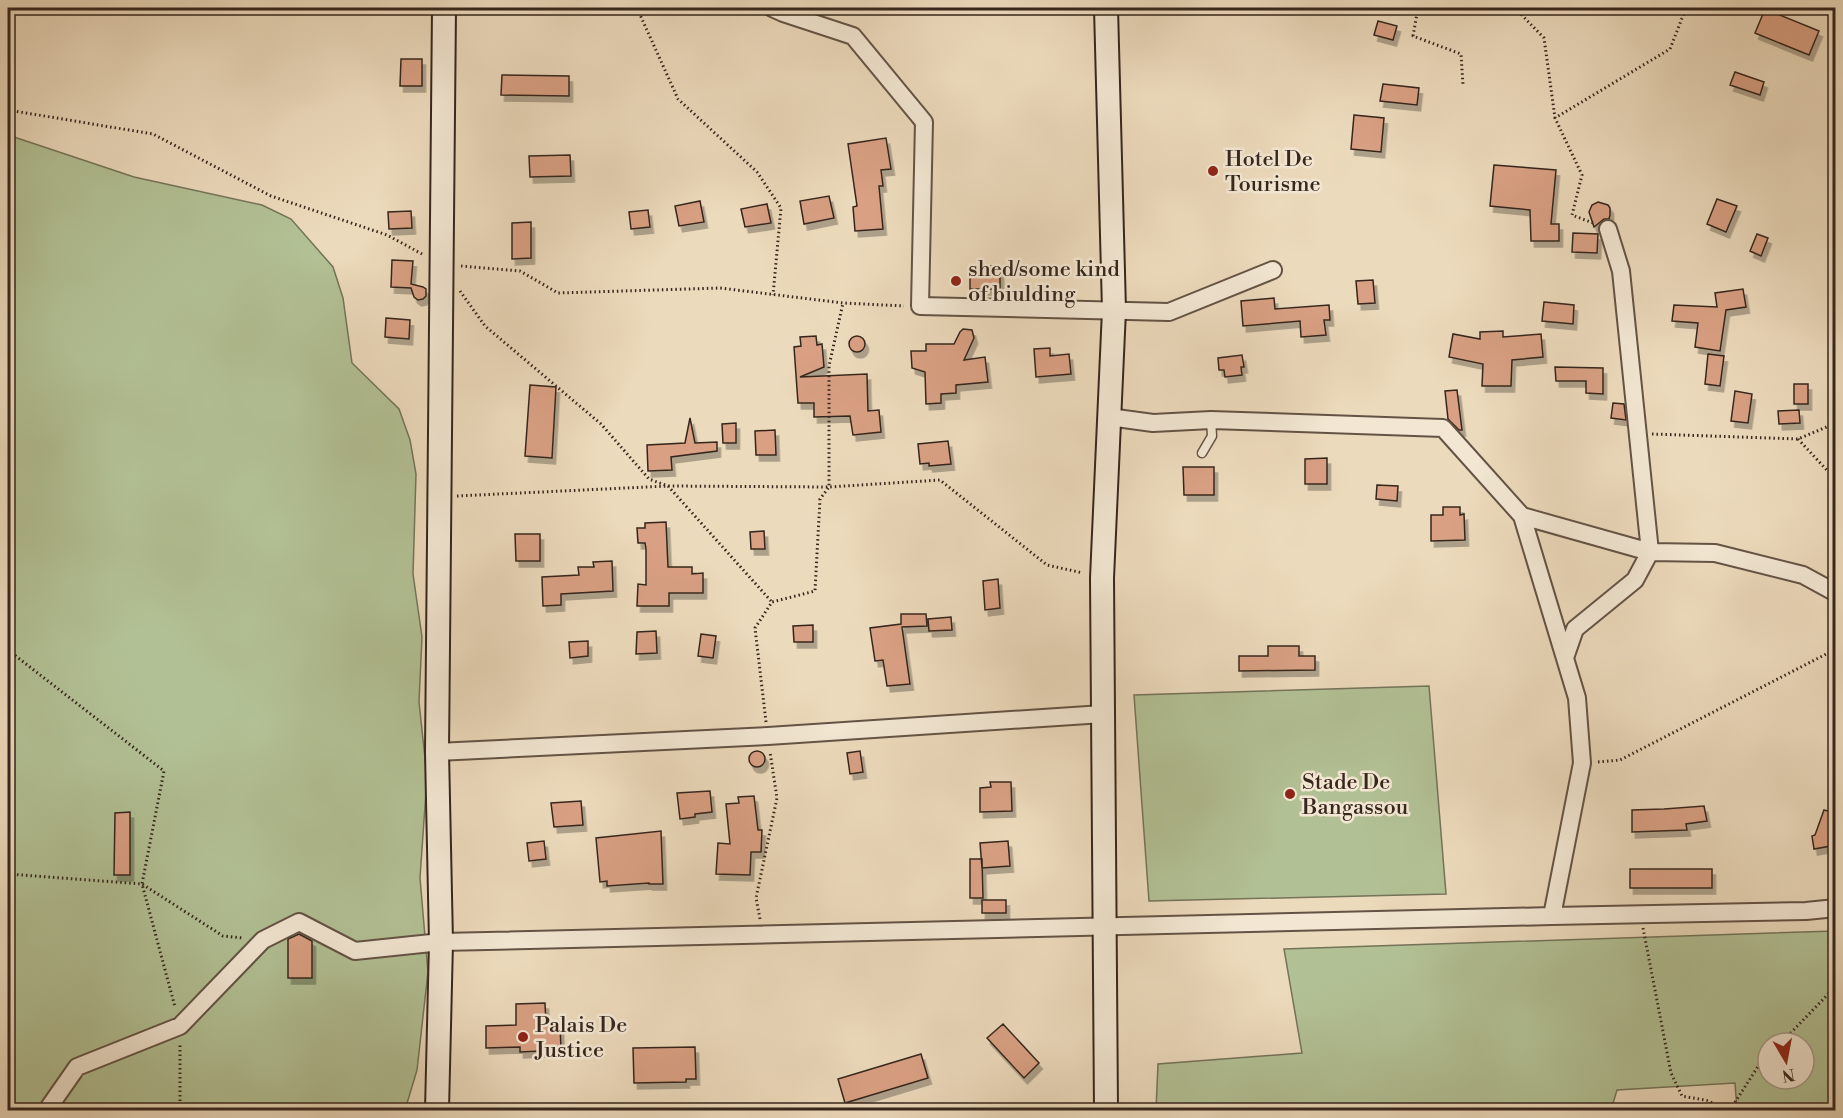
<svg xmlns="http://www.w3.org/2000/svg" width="1843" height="1118" viewBox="0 0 1843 1118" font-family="'Libre Bodoni',serif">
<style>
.green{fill:#b2c195;stroke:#747459;stroke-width:1.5;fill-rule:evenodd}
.building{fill:#d9a083;stroke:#36261d;stroke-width:1.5;filter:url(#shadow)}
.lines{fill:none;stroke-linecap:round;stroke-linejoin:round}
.lane-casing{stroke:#645345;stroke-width:11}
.street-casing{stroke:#645345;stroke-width:20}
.secondary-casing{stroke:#36261d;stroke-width:26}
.path{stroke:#36261d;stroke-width:3;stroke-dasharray:1.5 3;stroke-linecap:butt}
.lane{stroke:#f3e7d3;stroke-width:8}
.street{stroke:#f3e7d3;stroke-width:16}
.secondary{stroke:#f3e7d3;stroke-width:22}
.poi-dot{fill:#8f2418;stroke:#f3e7d3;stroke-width:2}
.labels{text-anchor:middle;stroke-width:5;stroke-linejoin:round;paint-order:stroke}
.poi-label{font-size:22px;fill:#36261d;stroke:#f3e7d3;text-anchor:start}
</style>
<defs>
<filter id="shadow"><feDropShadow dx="3.5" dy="6" stdDeviation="0" flood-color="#0004"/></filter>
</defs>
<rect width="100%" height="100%" fill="#ecdabc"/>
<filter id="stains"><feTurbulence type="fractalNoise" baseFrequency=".00333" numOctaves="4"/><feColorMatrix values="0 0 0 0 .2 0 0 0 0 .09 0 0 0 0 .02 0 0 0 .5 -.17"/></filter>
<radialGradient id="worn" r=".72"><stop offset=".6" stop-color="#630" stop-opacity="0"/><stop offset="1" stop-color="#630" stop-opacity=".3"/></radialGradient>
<path class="green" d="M8,135L134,177L262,205L291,219L333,267L343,298L352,363L399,409L410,440L416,474L413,574L422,637L419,702L427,777L420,878L428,972L417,1070L405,1110H8Z
M1429,686L1446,894L1149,901L1134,695Z
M1835,931V1110H1737L1735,1083L1617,1090L1611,1110H1156L1158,1064L1302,1053L1284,949ZM1768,1043H1804V1079H1768Z"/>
<path class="building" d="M1765,9L1819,31L1809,55L1755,33Z
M1378,21L1397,26L1393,40L1374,35Z
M401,59H422V86H400Z
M1735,72L1764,82L1760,95L1730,85Z
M502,75L569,76V96L501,95Z
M1383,84L1419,88L1417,105L1380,101Z
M1354,115L1384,118L1381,152L1351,149Z
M886,138L891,169L881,170L883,186H879L883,229L855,231L853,207L857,206L848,144Z
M570,155L571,176L530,177L529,156Z
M1494,165L1556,170L1551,224H1559V241H1531L1530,210L1490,206Z
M829,196L834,218L804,224L800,201Z
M1717,199L1737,206L1726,232L1707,224Z
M700,201L704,222L679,226L675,206Z
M1598,202L1608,205L1610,208V215L1609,219H1604L1594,227L1589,212L1592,205Z
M767,204L771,223L745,227L741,209Z
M648,210L650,227L631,229L629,212Z
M411,211L412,228L389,229L388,212Z
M531,222V258L512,259V223Z
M1573,233L1598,234L1597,253L1572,252Z
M1757,234L1768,238L1761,256L1750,251Z
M392,260L413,261L411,284L423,287L426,289V296L423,299L418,300L414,297L411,288L391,287Z
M970,266H1000V289H970Z
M1373,280L1375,303L1358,304L1356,281Z
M1743,289L1746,307L1726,310L1720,351L1695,347L1698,323L1672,321L1674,305L1717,307L1715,293Z
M1274,298L1275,309L1329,305L1330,320H1324L1326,335L1301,337L1300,321L1243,326L1241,301Z
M1544,302L1574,305L1573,324L1542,321Z
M386,318L410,320L409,339L385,337Z
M963,329L972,330L974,338L964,360L985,357L988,382L956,385V393L941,394V403L926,404L925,372L912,368L911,351H926V344H954L960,332Z
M1503,331V337L1541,334L1543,357L1512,360L1511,386H1482L1483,364L1449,357L1453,334L1480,339V332Z
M816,336L817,345L822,344L824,367L800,377L867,374L868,411L879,410L881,432L853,435L850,416L814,417V403H798L794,347L801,346L800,337Z
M849 344a8 8 0 1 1 16 0a8 8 0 1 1-16 0Z
M1050,348V356L1069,354L1071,374L1036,377L1034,349Z
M1708,354L1724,356L1720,386L1705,384Z
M1242,355L1244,367H1241L1242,375L1225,377L1224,370H1219L1218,358Z
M1555,367L1603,368V394L1586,393V381H1556Z
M1794,384H1808V404H1794Z
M530,385L556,387L552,458L525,456Z
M1457,390L1462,430H1459L1448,419L1445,391Z
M1735,391L1752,394L1748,423L1731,421Z
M1613,403L1624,404L1626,420L1611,418Z
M1799,410L1800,423L1779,424L1778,411Z
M690,418L695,443L717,442V451L671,457L672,470L648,471L647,445L685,443Z
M736,423V443H723L722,424Z
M775,430L776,455H756L755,431Z
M948,441L951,464L929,466V463L920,464L918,444Z
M1327,458V484H1305V459Z
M1183,467H1214V495H1184Z
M1377,485L1398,486L1397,501L1376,499Z
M1443,507H1460V515L1464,514L1465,540L1431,541V515H1443Z
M666,522L668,567H692V574L703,573V593H669V606H637L638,584L646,585V549L645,543H638L637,528H645V523Z
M764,531L765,549H751L750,532Z
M515,534H540V561H516Z
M612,561L613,591L561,594V605L543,606L542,577L579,575L578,567H594L593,562Z
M998,579L1000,608L985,610L983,581Z
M901,614H926L927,626L902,627L910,684L887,686L883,660L875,661L870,628L901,624Z
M951,617L952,630L929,631L928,619Z
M813,625V642H794L793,626Z
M656,631L657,653L636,654L637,632Z
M701,634L716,636L713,658L698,656Z
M588,641V656L570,658L569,642Z
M1268,646H1299V656H1315V670L1239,671V656H1268Z
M749 759a8 8 0 1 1 16 0a8 8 0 1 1-16 0Z
M860,751L863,772L850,774L847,753Z
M990,782H1011L1012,811L980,812V788L991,787Z
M710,791L712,812L695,814V817L680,819L677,793Z
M754,796L758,830H762L761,852H751L750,875L716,874L718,843L730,844L726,804L739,803L738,797Z
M581,801L583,825L554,827L551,803Z
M1704,806L1707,821L1686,824L1687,830L1632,832V810L1664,809Z
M1824,810L1836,813V845L1814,849L1812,836L1815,835Z
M130,812V875H114L115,813Z
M661,831L663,884H649V883L607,886V881L600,882L596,838Z
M544,841L546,859L529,861L527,843Z
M1008,841L1010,866L982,868L980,843Z
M970,859H982L983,898H970Z
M1630,869H1712V888H1630Z
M982,900H1006V913H982Z
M299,934L312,941V978H288V939Z
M545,1003L546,1024L560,1023L561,1050L520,1052V1047L486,1048V1026L516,1025V1004Z
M1003,1024L1039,1063L1024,1078L987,1038Z
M695,1047L696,1079H686V1082L634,1083L633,1048Z
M921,1054L928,1078L845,1103L838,1079Z"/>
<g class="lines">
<g class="lane-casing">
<path id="lane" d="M1202,453L1212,436L1211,420"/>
</g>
<g class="street-casing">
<path id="street" d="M772,8L783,13L853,36L924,122L920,306L1169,312L1273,270L1174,310
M1109,417L1153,423L1211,420L1443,428L1522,516L1650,552L1715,553L1803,575L1836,593
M1522,516L1577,698L1582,763L1552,916
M1565,658L1575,629L1635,580L1650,552L1621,271L1608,229
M437,752L768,736L1103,714
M47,1110L77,1067L180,1026L263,940L299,922L355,951L441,942L1552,916L1806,911L1836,908"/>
</g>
<g class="secondary-casing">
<path id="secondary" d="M437,1110L441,942L437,752L444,8
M1106,1110L1102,578L1114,310L1106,8"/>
</g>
<path class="path" d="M637,8L678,99L757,172L781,208L773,295
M1418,8L1413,36L1461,54L1463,85
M1515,8L1544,38L1555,118
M8,110L153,134L271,196L387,235L424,255
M1593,223L1572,215L1582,175L1555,118L1670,49L1686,8
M461,266L520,271L558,293L720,288L843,303L904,306
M460,291L485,326L601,424L649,479L668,486L771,601
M1652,434L1798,439L1836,423
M1798,439L1836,480
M457,496L668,486L829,487L940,480L1047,565L1083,573
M8,650L164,771L142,884L175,1007
M766,722L755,628L772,602L815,591L820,499L829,487V366L843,303
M1598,762L1620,760L1836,649
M8,874L142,884L223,936L243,938
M760,919L756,898L777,798L770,752
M1643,928L1671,1073L1682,1096L1710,1101L1718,1110
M1781,1043L1836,986
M180,1110V1043
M1730,1110L1759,1065L1768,1056"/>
<use href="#lane" class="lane"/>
<use href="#street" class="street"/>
<use href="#secondary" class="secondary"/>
</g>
<g class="poi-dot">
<circle cx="1213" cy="171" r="6"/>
<circle cx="956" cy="281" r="6"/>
<circle cx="1290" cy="794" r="6"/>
<circle cx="523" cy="1037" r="6"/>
</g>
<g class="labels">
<g class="poi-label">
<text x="1225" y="166">Hotel De<tspan x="1225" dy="25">Tourisme</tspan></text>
<text x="968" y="276">shed/some kind<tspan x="968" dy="25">of biulding</tspan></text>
<text x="1302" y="789">Stade De<tspan x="1302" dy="25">Bangassou</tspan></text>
<text x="535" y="1032">Palais De<tspan x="535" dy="25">Justice</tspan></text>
</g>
</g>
<rect width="1843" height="1118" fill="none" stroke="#ecdabc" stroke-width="30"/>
<rect x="9" y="9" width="1825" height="1100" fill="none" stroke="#36261d" stroke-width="3"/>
<rect x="15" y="15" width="1813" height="1088" fill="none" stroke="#36261d" stroke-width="1.5"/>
<g transform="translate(1786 1061) rotate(170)"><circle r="28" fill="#f3e7d3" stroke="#a79a8a" stroke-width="1.5"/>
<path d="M0-4.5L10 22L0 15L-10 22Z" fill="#8f2418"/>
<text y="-9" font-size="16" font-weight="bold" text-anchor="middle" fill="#36261d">N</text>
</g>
<rect width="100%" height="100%" filter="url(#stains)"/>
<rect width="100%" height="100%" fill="url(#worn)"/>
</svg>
